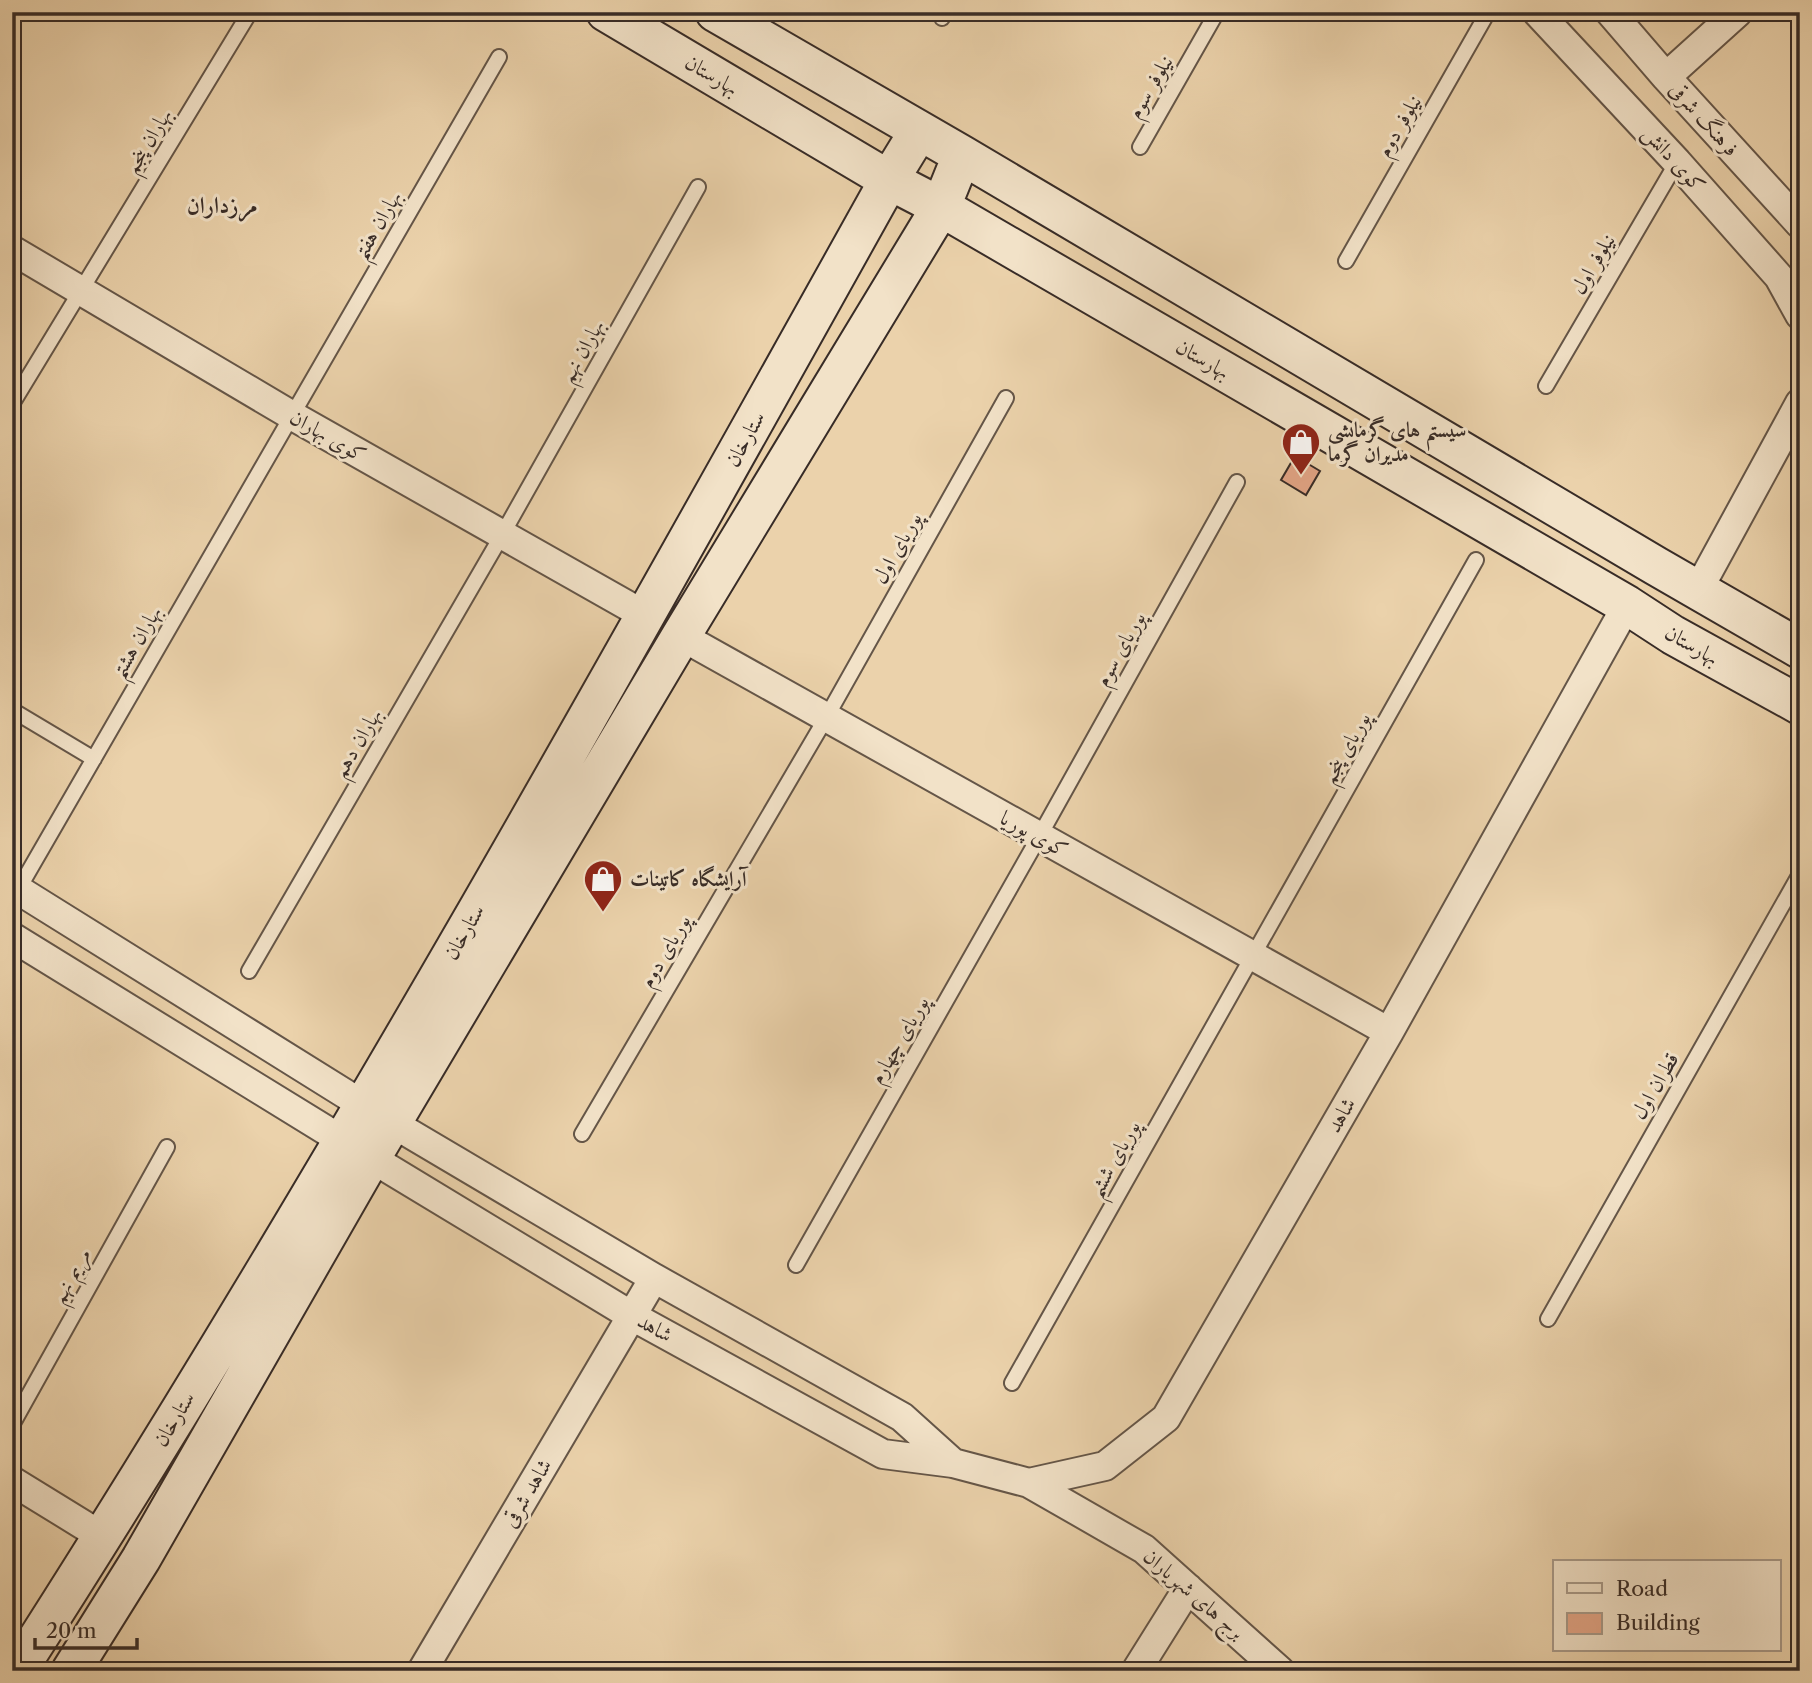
<svg xmlns="http://www.w3.org/2000/svg" width="1812" height="1683" viewBox="0 0 1812 1683" font-family="'Libre Caslon Text',Amiri,serif">
<style>
.building{fill:#e3a586;stroke:#382c27;stroke-width:2}
.lines{fill:none;stroke-linecap:round;stroke-linejoin:round}
.lane-casing{stroke:#655648;stroke-width:18}
.street-casing{stroke:#655648;stroke-width:32}
.secondary-casing{stroke:#382c27;stroke-width:42}
.lane{stroke:#f2e2c8;stroke-width:14}
.street{stroke:#f2e2c8;stroke-width:28}
.secondary{stroke:#f2e2c8;stroke-width:38}
.labels{text-anchor:middle;stroke-width:6;stroke-linejoin:round;paint-order:stroke}
.street-label{font-size:21px;fill:#382c27;stroke:#f2e2c8}
.poi-label{font-size:21px;font-weight:bold;fill:#382c27;stroke:#f2e2c8;text-anchor:start}
.neighbourhood-label{font-size:23px;font-weight:bold;fill:#382c27;stroke:#f2e2c8}
</style>
<rect width="100%" height="100%" fill="#ebd2ab"/>
<filter id="stains"><feTurbulence type="fractalNoise" baseFrequency=".00286" numOctaves="4"/><feColorMatrix values="0 0 0 0 .2 0 0 0 0 .09 0 0 0 0 .02 0 0 0 .5 -.17"/></filter>
<radialGradient id="worn" r=".72"><stop offset=".6" stop-color="#630" stop-opacity="0"/><stop offset="1" stop-color="#630" stop-opacity=".3"/></radialGradient>
<path class="building" d="M1295,456L1320,471L1306,495L1281,480Z"/>
<g class="lines">
<g class="lane-casing">
<path id="lane" d="M942,18L945,12
M1140,147L1217,12
M1346,261L1488,12
M1546,386L1677,162
M12,404L250,12
M12,710L94,759
M18,890L499,57
M249,971L502,535L698,187
M582,1134L826,718L1006,398
M796,1265L1039,837L1237,482
M1548,1319L1800,874
M1012,1383L1476,560
M12,1425L167,1147"/>
</g>
<g class="street-casing">
<path id="street" d="M1537,12L1677,162L1779,277L1800,315
M1610,12L1666,77L1800,224
M1666,77L1738,12
M12,250L291,415L646,616
M1698,590L1800,403
M681,636L1389,1032
M12,886L392,1123L654,1278L902,1417L953,1463
M12,937L371,1158L632,1316L883,1454L953,1463L1029,1483L1105,1466L1166,1418L1389,1032L1627,605
M12,1481L103,1537
M1029,1483L1144,1549L1280,1671
M422,1671L654,1278
M1136,1671L1188,1588"/>
</g>
<g class="secondary-casing">
<path id="secondary" d="M606,12L889,180L941,207L1627,605L1673,635L1800,705
M715,12L962,155L1656,566L1800,649
M17,1671C328,1186 609,683 889,180L919,131
M71,1671L141,1559L371,1158L681,636L941,207L962,155"/>
</g>
<use href="#lane" class="lane"/>
<use href="#street" class="street"/>
<use href="#secondary" class="secondary"/>
</g>
<defs>
<g id="shop-pin" transform="scale(2.0125)"><path d="M0 17L-7.5 6A9.5 9.5 0 1 1 7.5 6Z" fill="#8f2418" stroke="#f2e2c8"/><path d="M-5-2.5h2.3a2.7 3.5 0 0 1 5.4 0H5L5.5 6h-11ZM-1.5-2.5h3a1.5 2.3 0 0 0-3 0Z" fill="#fff"/></g>
</defs>
<g fill-rule="evenodd">
<use href="#shop-pin" x="1301" y="442"/>
<use href="#shop-pin" x="603" y="879"/>
</g>
<g class="labels">
<g class="street-label">
<text transform="translate(712 75) rotate(31)" y="7">بهارستان</text>
<text transform="translate(1150 87) rotate(-60)" y="7">نیلوفر سوم</text>
<text transform="translate(1704 119) rotate(48)" y="7">فرهنگ شرقی</text>
<text transform="translate(1399 126) rotate(-60)" y="7">نیلوفر دوم</text>
<text transform="translate(148 141) rotate(-59)" y="7">بهاران پنجم</text>
<text transform="translate(1674 159) rotate(48)" y="7">کوی دانش</text>
<text transform="translate(377 225) rotate(-60)" y="7">بهاران هفتم</text>
<text transform="translate(1593 264) rotate(-60)" y="7">نیلوفر اول</text>
<text transform="translate(582 351) rotate(-61)" y="7">بهاران نهم</text>
<text transform="translate(1203 359) rotate(30)" y="7">بهارستان</text>
<text transform="translate(328 436) rotate(30)" y="7">کوی بهاران</text>
<text transform="translate(745 439) rotate(-61)" y="7">ستارخان</text>
<text transform="translate(897 548) rotate(-61)" y="7">پوریای اول</text>
<text transform="translate(136 642) rotate(-60)" y="7">بهاران هشتم</text>
<text transform="translate(1692 645) rotate(30)" y="7">بهارستان</text>
<text transform="translate(1120 649) rotate(-61)" y="7">پوریای سوم</text>
<text transform="translate(357 743) rotate(-60)" y="7">بهاران دهم</text>
<text transform="translate(1346 748) rotate(-61)" y="7">پوریای پنجم</text>
<text transform="translate(1034 834) rotate(29)" y="7">کوی پوریا</text>
<text transform="translate(464 932) rotate(-60)" y="7">ستارخان</text>
<text transform="translate(665 951) rotate(-60)" y="7">پوریای دوم</text>
<text transform="translate(899 1040) rotate(-60)" y="7">پوریای چهارم</text>
<text transform="translate(1655 1086) rotate(-60)" y="7">قطران اول</text>
<text transform="translate(1341 1115) rotate(-60)" y="7">شاهد</text>
<text transform="translate(1114 1159) rotate(-61)" y="7">پوریای ششم</text>
<text transform="translate(71 1276) rotate(-61)" y="7">مریم نهم</text>
<text transform="translate(655 1328) rotate(29)" y="7">شاهد</text>
<text transform="translate(174 1419) rotate(-59)" y="7">ستارخان</text>
<text transform="translate(527 1493) rotate(-59)" y="7">شاهد شرقی</text>
<text transform="translate(1194 1594) rotate(41)" y="7">برج های شهریاران</text>
</g>
<g class="poi-label">
<text x="1328" y="437">سیستم های گرمایشی<tspan x="1328" dy="24">مدیران گرما</tspan></text>
<text x="630" y="886">آرایشگاه کاتینات</text>
</g>
<g class="neighbourhood-label">
<text x="222" y="213">مرزداران</text>
</g>
</g>
<rect width="1812" height="1683" fill="none" stroke="#ebd2ab" stroke-width="42"/>
<rect x="14" y="14" width="1784" height="1655" fill="none" stroke="#382c27" stroke-width="3.5"/>
<rect x="21" y="21" width="1770" height="1641" fill="none" stroke="#382c27" stroke-width="2"/>
<rect x="1553" y="1560" width="228" height="91" fill="#f2e2c8" stroke="#a89988" stroke-width="2"/>
<rect x="1567" y="1583" width="35" height="10" fill="#f2e2c8" stroke="#a89988" stroke-width="2"/>
<text x="1616" y="1596" font-size="21" fill="#382c27">Road</text>
<rect x="1567" y="1613" width="35" height="21" fill="#e3a586" stroke="#a89988" stroke-width="2"/>
<text x="1616" y="1630" font-size="21" fill="#382c27">Building</text>
<path d="M35 1638v10h102v-10" fill="none" stroke="#382c27" stroke-width="3.5"/>
<text x="46" y="1638" font-size="21" fill="#382c27" stroke="#f2e2c8" stroke-width="5" paint-order="stroke">20 m</text>
<rect width="100%" height="100%" filter="url(#stains)"/>
<rect width="100%" height="100%" fill="url(#worn)"/>
</svg>
